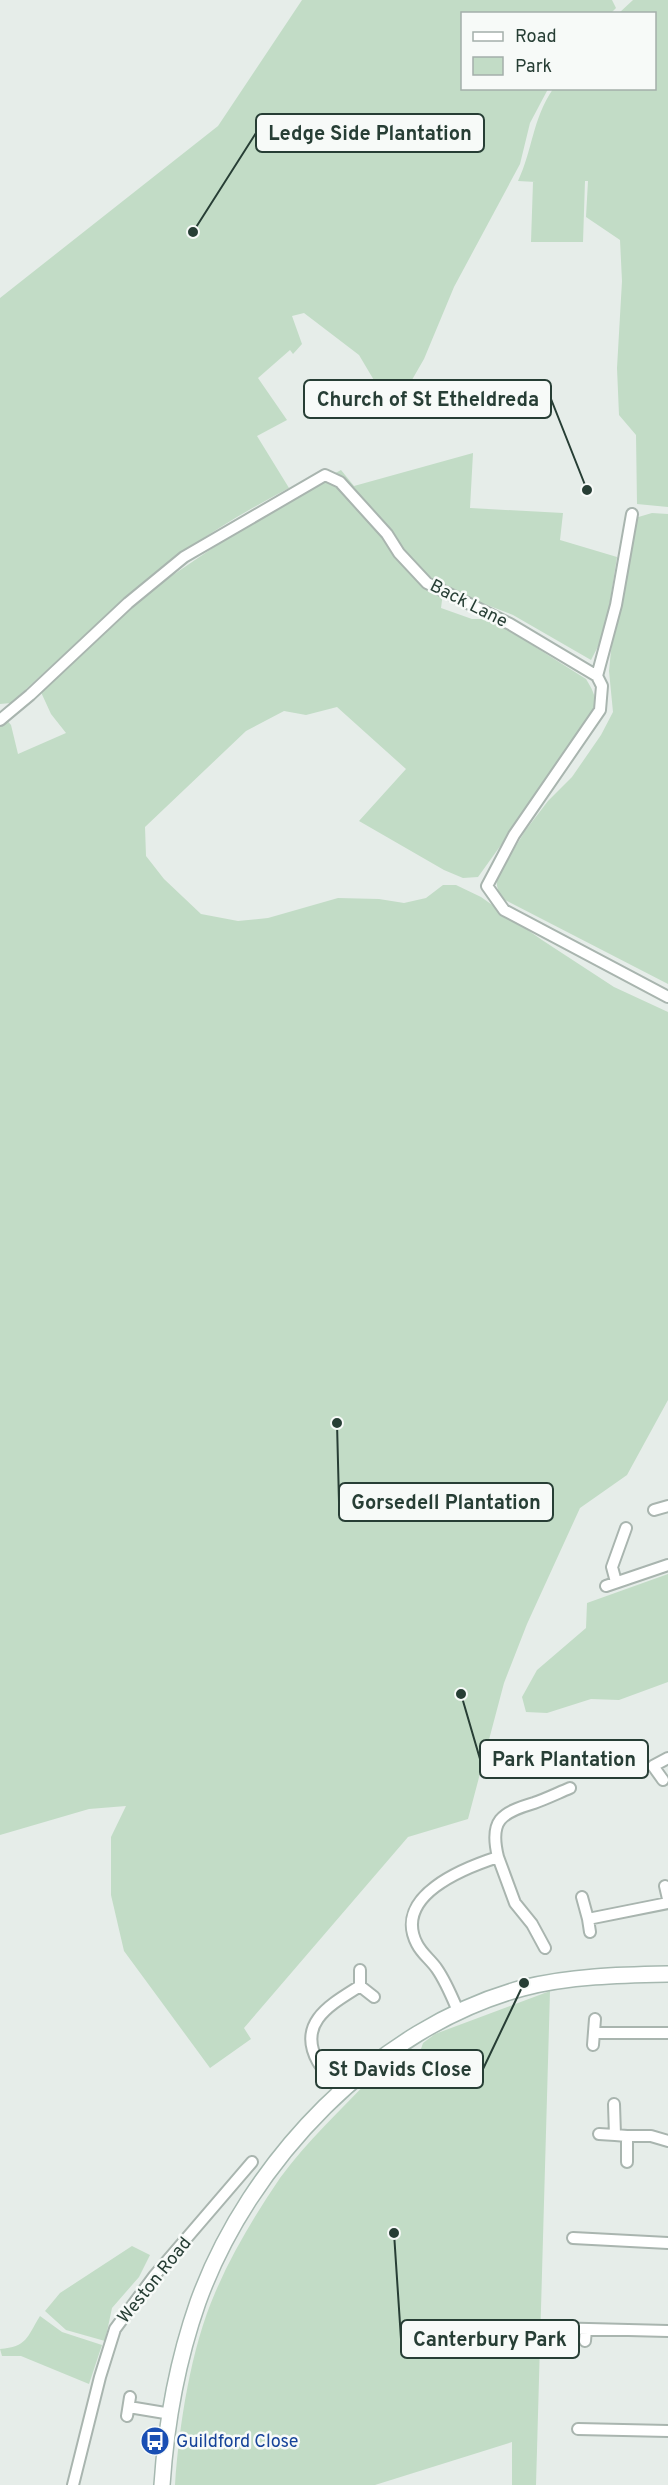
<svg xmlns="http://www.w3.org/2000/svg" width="668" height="2485" viewBox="0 0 668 2485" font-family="Overpass,sans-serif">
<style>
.green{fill:#c2dcc6}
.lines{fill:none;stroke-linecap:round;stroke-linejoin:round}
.street-casing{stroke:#a9b5af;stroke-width:14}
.secondary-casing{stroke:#a6b8b0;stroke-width:18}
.street{stroke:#fff;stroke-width:10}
.secondary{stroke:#fff;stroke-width:15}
.labels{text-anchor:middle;stroke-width:5;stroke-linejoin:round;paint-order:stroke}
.street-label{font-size:18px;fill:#273e35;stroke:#f7faf8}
.transit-label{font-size:18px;fill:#164399;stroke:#f7faf8;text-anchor:start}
.leader{fill:none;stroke:#273e35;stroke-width:2}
.callout-dot{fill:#273e35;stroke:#f7faf8;stroke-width:2}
.callout{fill:#f7faf8;stroke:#273e35;stroke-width:2}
.callout-label{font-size:20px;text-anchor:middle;font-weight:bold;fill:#273e35}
</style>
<rect width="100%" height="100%" fill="#e6ede9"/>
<path class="green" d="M302,0H612L616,8L610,14H462V88L548,89L530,123L520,164L454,287L424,359L405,392L378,387L359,355L304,313L292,316L302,344L293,354L290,350L258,378L287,420L257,436L289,488C232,518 177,552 129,595C89,630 51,667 11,703L0,704V298L218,126Z
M633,0H668V507L637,504L636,435L619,415L617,368L622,281L620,240L586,217L588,181H585L583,242H531L533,182H536L518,181C533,149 532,120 553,89L654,88V14L619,13Z
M473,453L470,508L563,513L560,540L617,557L605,633L591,660L513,615L479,602L444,585L441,608L472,619H491L586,679C594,692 598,700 594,716L478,877L463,878L444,870L359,821L406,769L337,707L306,715L284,711L246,731L145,827L146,856L164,879L201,914L238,921L268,918L338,898L379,899L404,903L426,898L443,885H456L481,897L542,940L614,987L668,1012V1400L627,1475L580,1508L527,1624L504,1683L468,1819L408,1837L244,2028L251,2039L210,2068L124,1951L111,1895V1837L126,1806L89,1809L0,1835V712L11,725L18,754L66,733L51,714L40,690L145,594L273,507L341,470L354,486Z
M652,513L668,514V984L505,900C498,893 496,887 497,877L525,831L548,801L572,777L601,735L613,712L609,671L611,651L635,518Z
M668,1574V1682L619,1700L591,1699L547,1713L526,1712L522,1697L537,1670L586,1628L587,1603Z
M550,1991L536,2485H512V2442L375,2485H175C179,2425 191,2348 215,2293C232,2253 255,2215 280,2178C307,2141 341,2110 372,2077L378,2080L419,2055L423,2043L435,2034Z
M132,2246L150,2255L139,2277L112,2308L105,2341L66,2330L45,2311L60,2293Z
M40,2316L62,2332L102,2345L89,2384L21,2356H2L0,2349C27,2347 27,2337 40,2316Z"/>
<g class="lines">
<g class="street-casing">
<path id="street" d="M597,676L616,605L632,514
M0,720L30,695L128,603L184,557L325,475L340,482L387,534L399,553L427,583L510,624L597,676L602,686L600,710L514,835L487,886L504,910L668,997
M654,1510L668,1506
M616,1582L612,1567L626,1528
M606,1586L668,1565
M663,1780L653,1766L668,1758
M498,1857L515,1903L532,1924L545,1948
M665,1886L668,1899
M582,1897L588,1919L668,1903
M588,1919L590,1932
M360,1970V1986
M458,2011C452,1997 446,1982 437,1969C431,1960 422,1954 417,1944C392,1896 464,1868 498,1857C489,1820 501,1813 534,1803C546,1799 558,1793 570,1788
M594,2033H668
M593,2045L595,2019
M340,2092C334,2081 324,2072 318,2062C296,2022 332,2004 360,1986L374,1997
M614,2104L615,2135L627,2136V2162
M599,2134L615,2135
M627,2136H651L668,2141
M573,2238L668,2243
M549,2328L668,2331
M585,2341L586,2329
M129,2407L171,2414
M127,2416L130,2397
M578,2429L668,2431
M73,2485L100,2377L115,2329L155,2275L252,2162"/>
</g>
<g class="secondary-casing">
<path id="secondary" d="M162,2485C166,2425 178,2359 198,2302C249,2161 377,2027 523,1988C570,1976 620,1975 668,1974"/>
</g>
<use href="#street" class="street"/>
<use href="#secondary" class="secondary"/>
</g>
<defs>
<g id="bus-disc" transform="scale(1.5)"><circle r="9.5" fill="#1a4fb4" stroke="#f7faf8"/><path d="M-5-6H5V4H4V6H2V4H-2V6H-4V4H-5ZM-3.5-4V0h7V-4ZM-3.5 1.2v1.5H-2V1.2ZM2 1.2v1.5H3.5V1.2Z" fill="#fff"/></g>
</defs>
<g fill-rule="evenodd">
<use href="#bus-disc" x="155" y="2441"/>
</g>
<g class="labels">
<g class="street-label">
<text transform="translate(469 603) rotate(27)" y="6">Back Lane</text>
<text transform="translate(154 2280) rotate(-51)" y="6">Weston Road</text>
</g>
<g class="transit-label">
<text x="176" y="2447">Guildford Close</text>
</g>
</g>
<path class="leader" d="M193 232L256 133M587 490L551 399M337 1423L339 1502M461 1694L480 1759M524 1983L483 2069M394 2233L401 2339"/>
<g class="callout-dot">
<circle cx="193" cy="232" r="6"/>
<circle cx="587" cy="490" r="6"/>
<circle cx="337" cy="1423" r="6"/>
<circle cx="461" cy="1694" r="6"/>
<circle cx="524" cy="1983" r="6"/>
<circle cx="394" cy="2233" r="6"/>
</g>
<g class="callout">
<rect x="256" y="114" width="228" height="38" rx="6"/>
<rect x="304" y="380" width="247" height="38" rx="6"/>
<rect x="339" y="1483" width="214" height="38" rx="6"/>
<rect x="480" y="1740" width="168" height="38" rx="6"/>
<rect x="316" y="2050" width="167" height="38" rx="6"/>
<rect x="401" y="2320" width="178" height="38" rx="6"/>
</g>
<g class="callout-label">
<text x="370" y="140">Ledge Side Plantation</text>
<text x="428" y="406">Church of St Etheldreda</text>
<text x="446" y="1509">Gorsedell Plantation</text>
<text x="564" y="1766">Park Plantation</text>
<text x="400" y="2076">St Davids Close</text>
<text x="490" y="2346">Canterbury Park</text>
</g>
<rect x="461" y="12" width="195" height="78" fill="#f7faf8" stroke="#a4afaa" stroke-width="1.5"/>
<rect x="473" y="32" width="30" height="9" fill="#ffffff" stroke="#a4afaa" stroke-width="1.5"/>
<text x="515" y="42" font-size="18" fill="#273e35">Road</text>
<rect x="473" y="57" width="30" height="18" fill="#c2dcc6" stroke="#a4afaa" stroke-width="1.5"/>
<text x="515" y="72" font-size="18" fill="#273e35">Park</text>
</svg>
